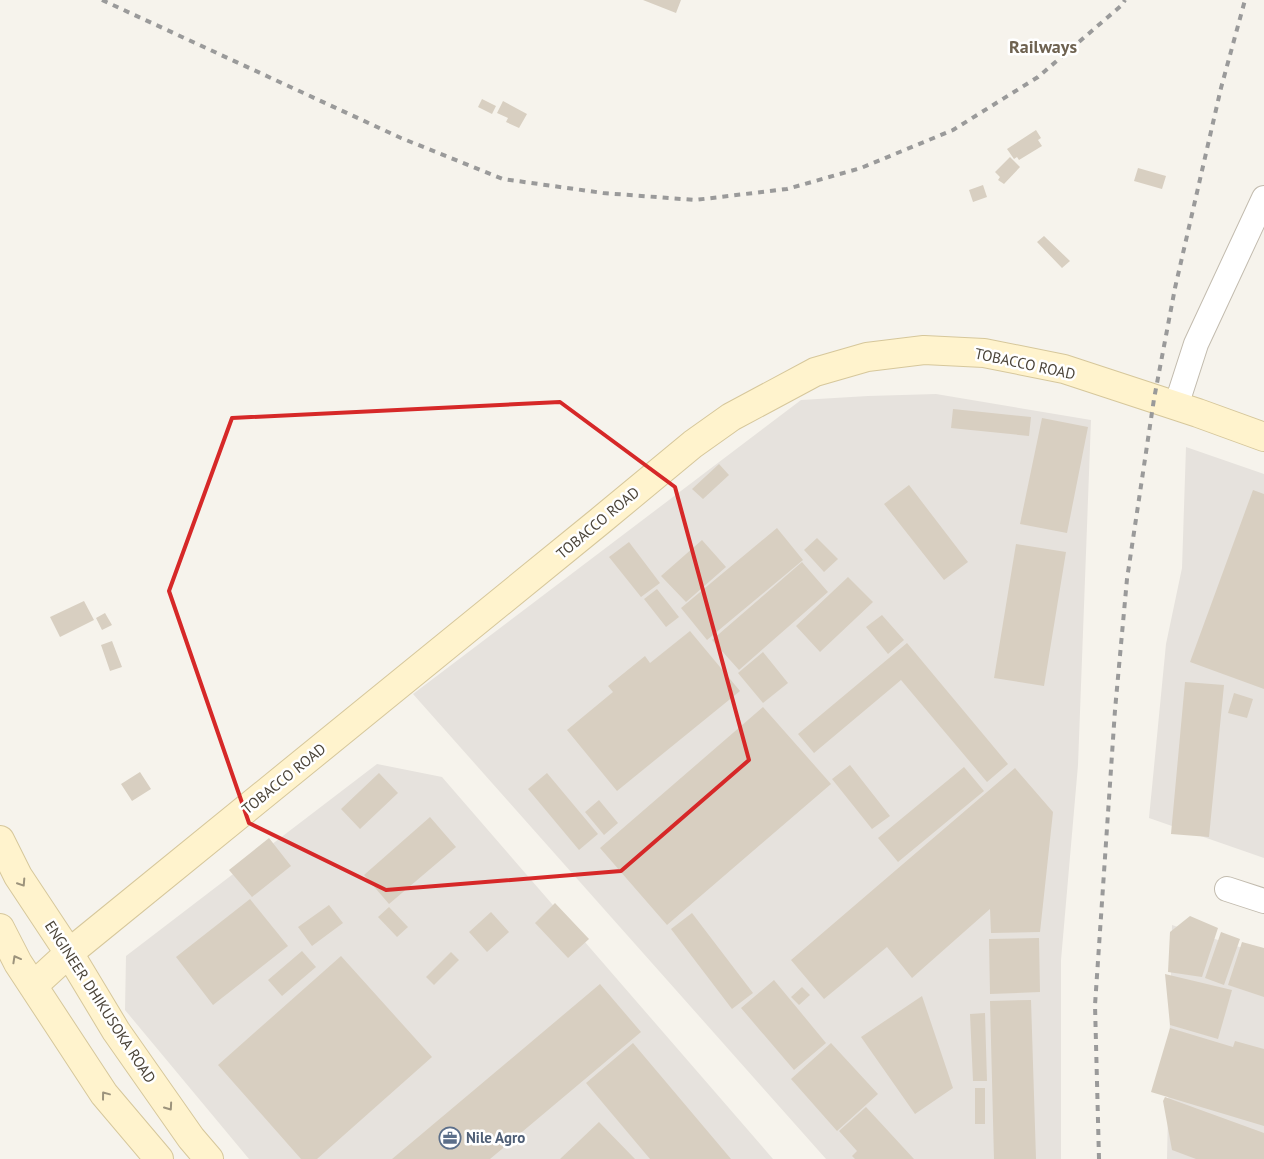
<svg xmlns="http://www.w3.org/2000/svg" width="1264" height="1159" viewBox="0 0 1264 1159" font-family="'PT Sans',sans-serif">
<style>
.industrial{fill:#e6e2dd}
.building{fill:#d8cfc1}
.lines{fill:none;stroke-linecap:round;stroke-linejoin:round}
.street-casing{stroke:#c2bbae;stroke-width:26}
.secondary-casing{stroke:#d6c79b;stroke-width:30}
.street{stroke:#fff;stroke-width:24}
.secondary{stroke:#fff3cd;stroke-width:28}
.rail{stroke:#9a9a9a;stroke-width:4;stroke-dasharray:6 6;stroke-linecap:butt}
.oneway{stroke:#9c937c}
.marked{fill:none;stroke:#d62828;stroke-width:4;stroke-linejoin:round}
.labels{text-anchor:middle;stroke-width:5;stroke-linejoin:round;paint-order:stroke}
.street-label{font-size:15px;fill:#4b4439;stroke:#fff}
.service-label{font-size:15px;font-weight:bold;fill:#4e5e75;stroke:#fff;text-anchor:start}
.quarter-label{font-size:18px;font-weight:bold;fill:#6e6250;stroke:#fff}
</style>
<rect width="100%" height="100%" fill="#f6f3ec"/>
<path class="industrial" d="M936,394L1091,420L1078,765L1061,960V1159H826L413,694L801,400L868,396Z
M1186,447L1264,474V858L1149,818L1166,644L1182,568Z
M377,764L442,777L773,1159H249L125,1010L126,956Z
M1172,925L1264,955V1159H1167Z"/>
<path class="building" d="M643,0H681L676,13Z
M482,99L496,106L492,114L478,107Z
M503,101L527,114L519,128L506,122L508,118L497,113Z
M1036,130L1041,138L1038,140L1042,146L1019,160L1017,157L1014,159L1007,149Z
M1010,157L1020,167L1004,184L998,180L1000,177L995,172Z
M1138,168L1166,176L1162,189L1134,181Z
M983,185L987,197L973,202L969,190Z
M1044,236L1070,261L1062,268L1037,242Z
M953,409L1031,417L1029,436L951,428Z
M1042,418L1088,427L1067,533L1020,524Z
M719,464L729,475L703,499L692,489Z
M909,485L968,562L944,580L884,504Z
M1253,490L1264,494V689L1190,662Z
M777,528L803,560L707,640L681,608Z
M817,538L838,559L824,572L804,550Z
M702,540L726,567L686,602L661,576Z
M629,542L660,583L641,597L609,557Z
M1016,544L1066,552L1044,686L994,678Z
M802,562L828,592L739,670L712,640Z
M848,577L873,602L820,652L796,626Z
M657,589L679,617L666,627L644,599Z
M84,601L94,620L60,637L50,617Z
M105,613L112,625L102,630L96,618Z
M882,615L904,640L888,654L866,627Z
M690,631L740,691L617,791L567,730L613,692L608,686L645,656L650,663Z
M112,641L122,667L110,671L101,645Z
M907,643L1008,764L987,782L901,680L814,753L798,734Z
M763,652L788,683L763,703L738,673Z
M1185,682L1224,685L1209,837L1171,834Z
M1234,693L1253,699L1247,718L1228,713Z
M763,707L831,784L667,925L600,848Z
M850,765L890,816L872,829L832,779Z
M964,767L984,791L898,862L878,838Z
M1015,768L1053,812L1040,932L991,933L990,909L912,978L887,947L824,999L791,960Z
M140,772L151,789L132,801L121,784Z
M379,773L398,793L360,829L341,809Z
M547,773L598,834L579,850L528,789Z
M599,800L618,823L604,835L585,812Z
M430,817L456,847L389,904L364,875Z
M269,838L291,866L252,897L229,870Z
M250,899L288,946L213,1005L176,957Z
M555,903L589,939L568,958L535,923Z
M329,905L343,923L312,946L298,927Z
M389,907L408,927L397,937L378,917Z
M491,912L509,932L487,952L469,932Z
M692,913L753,993L732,1009L671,929Z
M1190,916L1218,928L1202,977L1168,972L1170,932Z
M1221,932L1240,939L1224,985L1205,978Z
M1039,938L1040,992L990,994L989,939Z
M1242,942L1264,948V997L1228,985Z
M302,951L316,967L282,996L268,980Z
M451,952L459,960L434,985L426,977Z
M341,956L432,1057L317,1159H301L218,1065Z
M1165,974L1232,990L1218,1039L1170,1025Z
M774,980L826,1043L794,1070L741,1008Z
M600,984L641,1032L490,1159H392Z
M802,987L810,995L799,1005L791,997Z
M922,996L953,1088L915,1114L861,1037Z
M1031,1000L1036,1159H994L990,1001Z
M985,1013L987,1081H973L970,1014Z
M1170,1028L1233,1047L1235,1041L1264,1049V1126L1151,1092Z
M633,1043L731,1159H650L586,1083Z
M831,1043L878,1094L837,1131L791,1079Z
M975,1088H985V1124H975Z
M1165,1097L1264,1133V1159H1196L1172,1150L1163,1101Z
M866,1107L914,1159H855L852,1156L857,1151L839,1131Z
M599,1122L635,1159H560Z"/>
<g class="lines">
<g class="street-casing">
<path id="street" d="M1176,406L1196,344L1264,198
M1227,889L1264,901"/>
</g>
<g class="secondary-casing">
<path id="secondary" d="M0,840L18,876L69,953L116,1031L191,1138L209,1159
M0,928L18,963L104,1094L159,1159
M33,986L69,953L600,521L693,444L731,417L815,372L867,357L924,350L984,353L1064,369L1198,413L1264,437"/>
</g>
<use href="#street" class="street"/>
<use href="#secondary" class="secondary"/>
<path class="rail" d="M102,0L401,138L503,179L603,193L695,200L787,189L861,168L953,130L1038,77L1122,5L1125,0
M1099,1159L1095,1005L1115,710L1127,579L1154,399L1175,288L1221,88L1245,0"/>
</g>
<defs><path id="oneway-chevron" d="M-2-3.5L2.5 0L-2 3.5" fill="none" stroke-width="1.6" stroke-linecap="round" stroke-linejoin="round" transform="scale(1.25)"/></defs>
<g class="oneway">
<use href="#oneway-chevron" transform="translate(22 883) rotate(57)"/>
<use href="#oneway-chevron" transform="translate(16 959) rotate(-119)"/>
<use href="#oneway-chevron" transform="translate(105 1095) rotate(-127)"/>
<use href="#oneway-chevron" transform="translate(169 1107) rotate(55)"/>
</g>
<path class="marked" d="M560,402L675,487L749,760L621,871L386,890L249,823L169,591L232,418Z"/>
<defs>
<g id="office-ring" transform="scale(1.125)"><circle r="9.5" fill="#fff" stroke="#5c6f8a" stroke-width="1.5"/><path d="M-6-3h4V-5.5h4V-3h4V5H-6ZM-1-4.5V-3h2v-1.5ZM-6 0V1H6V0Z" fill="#5c6f8a"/></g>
</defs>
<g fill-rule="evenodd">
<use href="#office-ring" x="450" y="1138"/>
</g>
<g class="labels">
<g class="street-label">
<text transform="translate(1025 364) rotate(12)" y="5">TOBACCO ROAD</text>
<text transform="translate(598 523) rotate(-40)" y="5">TOBACCO ROAD</text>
<text transform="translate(284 779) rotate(-39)" y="5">TOBACCO ROAD</text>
<text transform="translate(100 1002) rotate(57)" y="5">ENGINEER DHIKUSOKA ROAD</text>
</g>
<g class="service-label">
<text x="466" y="1143">Nile Agro</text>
</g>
<g class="quarter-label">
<text x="1043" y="53">Railways</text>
</g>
</g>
</svg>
